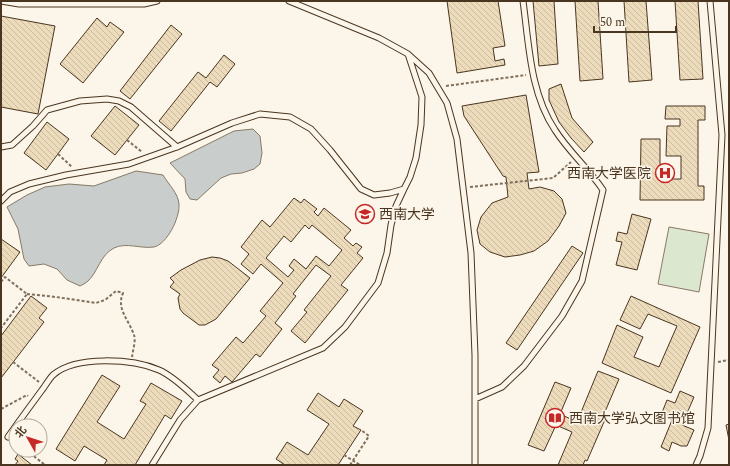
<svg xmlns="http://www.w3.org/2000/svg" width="730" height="466" viewBox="0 0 730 466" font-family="Spectral,'Noto Sans SC',serif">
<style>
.grass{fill:#dce7d0;stroke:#887966}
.water{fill:#c9cecd;stroke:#887966}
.building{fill:url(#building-back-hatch);stroke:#4a3520;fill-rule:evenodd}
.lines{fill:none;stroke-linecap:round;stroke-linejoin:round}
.lane-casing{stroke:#4a3520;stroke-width:7}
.path{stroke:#7f6f5c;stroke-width:2;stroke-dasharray:3 2;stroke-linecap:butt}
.lane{stroke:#fbf6e9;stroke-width:5}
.labels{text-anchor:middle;stroke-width:3;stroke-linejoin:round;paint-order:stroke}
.poi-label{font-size:14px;fill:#4a3520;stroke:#fbf6e9;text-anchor:start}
</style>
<defs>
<pattern id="building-back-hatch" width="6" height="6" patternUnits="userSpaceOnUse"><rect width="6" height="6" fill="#ecdcbc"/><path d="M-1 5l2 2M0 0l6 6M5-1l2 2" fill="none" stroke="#ccbda1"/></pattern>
</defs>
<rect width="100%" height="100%" fill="#fbf6e9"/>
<path class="grass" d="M669,227L709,234L699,292L658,284Z"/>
<path class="water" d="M253,129L260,136L262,153L260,164L254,169L242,173L231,174L221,178L197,200L190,199L186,192L185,179L170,163L234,131Z
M136,171L163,175C169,185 178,193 179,204C180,218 167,244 154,247C141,249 126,242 114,248C100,255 98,272 88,281C86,283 82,285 80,286L67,280L57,269L44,264L29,266L24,259L18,229L7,207L27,195L45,187L69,184L94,186Z"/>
<path class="building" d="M447,1H498L505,46L493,48L495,61L504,59L505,65L457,73Z
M533,1H554L558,64L539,66Z
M575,1H598L603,79L580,81Z
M624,1H646L652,80L629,82Z
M675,1H698L703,79L680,80Z
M1,16L55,26L38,114L1,107Z
M97,18L107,27L110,22L124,32L83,83L60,64Z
M171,25L182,34L130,99L120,91Z
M224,55L235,64L217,87L210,82L171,131L159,121L198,72L206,78Z
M561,84L572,118L593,142L584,152L571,138L559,122L549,100V89Z
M526,95L539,172L527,173L529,189L540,187L554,191L562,199L566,213L559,226L548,241L534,251L520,255L505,257L490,252L480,244L477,230L481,217L492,203L508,197L506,177L503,176L464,116L462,106Z
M115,106L139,125L115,155L91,136Z
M666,106H705V120H698V186H704V200H640L641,139H660V179H681V156H666L667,126H680V119H665Z
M47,122L69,139L46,170L24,153Z
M294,198L301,203L304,199L317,209L314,212L318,216L324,208L351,230L344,238L353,246L356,243L362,247L357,253L363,258L341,285L348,290L305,343L291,331L307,312L304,310L331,276L316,265L293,294L296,296L275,323L282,329L260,357L256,354L232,382L225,376L220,383L213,377L219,370L212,365L236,337L243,343L266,316L260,311L283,283L261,264L253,274L241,264L249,254L241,247L262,220L270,227ZM305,225L309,229L312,225L342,250L329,266L316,256L306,269L294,259L289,266L294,270L288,277L266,258L284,236L291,242Z
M632,214L651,219L637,270L616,265L622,242L616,241L618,232L627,234Z
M1,239L20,252L1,278Z
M572,246L583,253L517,350L506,343Z
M212,257L220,258L228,261L250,278L216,319L205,325H199L183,313L180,309L178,298L180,294L170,287L174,282L170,278L181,270L200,260Z
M31,296L47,308L39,318L44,322L1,378V336Z
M631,296L700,327L671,393L602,363L617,325L643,337L634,357L659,367L677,326L648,314L640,329L620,320Z
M598,371L619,379L604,414L607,415L587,461L585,460L583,465H558L572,432L556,425L544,451L528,445L555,382L571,388L560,414L577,422Z
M102,375L120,386L97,422L124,439L146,404L140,401L151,383L182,401L171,419L165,415L135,465H104L107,460L84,446L75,461L56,449Z
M680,391L694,397L682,425L694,430L687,446H681L672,442L669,451L661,447L672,420L661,415L667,400L675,403Z
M318,393L339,407L344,399L363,411L353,426L361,430L338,465H285L276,459L287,442L308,455L329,424L307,410Z
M729,424V440L726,425Z
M18,454L32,465H15L18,461L15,459Z"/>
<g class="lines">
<g class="lane-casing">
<path id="lane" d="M1,1L19,4H144L157,1
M289,1L379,38L408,54L429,73L447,103L457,139L471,253L475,355V465
M1,147L12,145L33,126L47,110L80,101L107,99L119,101L131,107L177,147
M1,201L10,192L29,184L66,175L129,164L177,147L232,123L260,114L290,117L311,129L330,150L361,189L374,195L390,193L404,189L410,177L416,158L421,125L422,97L408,54
M475,399L502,387L524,366L562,316L582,281L603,190C589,169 569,152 555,130C530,93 529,44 523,1
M8,437C19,421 31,405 42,390C46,385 49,379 53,375C76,355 133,359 159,370C173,376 187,390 198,400
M152,465L180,420L198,400L323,348L345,327L378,283L387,253L391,225L396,206L404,189
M696,465L700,456L708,428L722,135L710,1"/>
</g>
<path class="path" d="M446,86L526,75
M127,140L142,152
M58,154L72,167
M470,187L553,178L571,162
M1,282L5,277L27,294L1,328
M27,294L56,297L96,303L105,300L116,291L123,293C116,309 129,320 134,335C136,340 133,350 132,357
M13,362L39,382
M718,362L729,360
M1,409L27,395L28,396
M26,450L45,465
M344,455L360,465
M350,465L369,436L361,430"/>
<use href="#lane" class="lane"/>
</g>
<defs>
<g id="hospital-ring" transform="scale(1)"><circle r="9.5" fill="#fbf6e9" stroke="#c62828" stroke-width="1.5"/><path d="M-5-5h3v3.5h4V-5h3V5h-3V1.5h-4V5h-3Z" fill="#c62828"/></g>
<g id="university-ring" transform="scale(1)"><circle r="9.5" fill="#fbf6e9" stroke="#c62828" stroke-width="1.5"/><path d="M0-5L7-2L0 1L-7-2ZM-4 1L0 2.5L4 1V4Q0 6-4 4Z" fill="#c62828"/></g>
<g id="library-ring" transform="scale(1)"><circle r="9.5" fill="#fbf6e9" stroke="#c62828" stroke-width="1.5"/><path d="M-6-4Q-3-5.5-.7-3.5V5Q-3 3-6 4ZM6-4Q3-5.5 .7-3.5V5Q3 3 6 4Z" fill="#c62828"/></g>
</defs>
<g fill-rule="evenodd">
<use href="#hospital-ring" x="665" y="173"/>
<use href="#university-ring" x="365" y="214"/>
<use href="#library-ring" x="555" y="418"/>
</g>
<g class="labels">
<g class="poi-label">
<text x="651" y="178" text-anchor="end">西南大学医院</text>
<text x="379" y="219">西南大学</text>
<text x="569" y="423">西南大学弘文图书馆</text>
</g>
</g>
<rect width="730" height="466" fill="none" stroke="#4a3520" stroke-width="4"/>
<g transform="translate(28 438) rotate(309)"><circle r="19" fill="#fbf6e9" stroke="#b4a999"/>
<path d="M0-3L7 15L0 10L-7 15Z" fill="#c62828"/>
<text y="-6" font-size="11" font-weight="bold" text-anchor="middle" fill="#4a3520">北</text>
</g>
<path d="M594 26v6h82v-6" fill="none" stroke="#4a3520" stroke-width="2"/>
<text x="600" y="26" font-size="12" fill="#4a3520" stroke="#fbf6e9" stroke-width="3" paint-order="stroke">50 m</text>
</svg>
